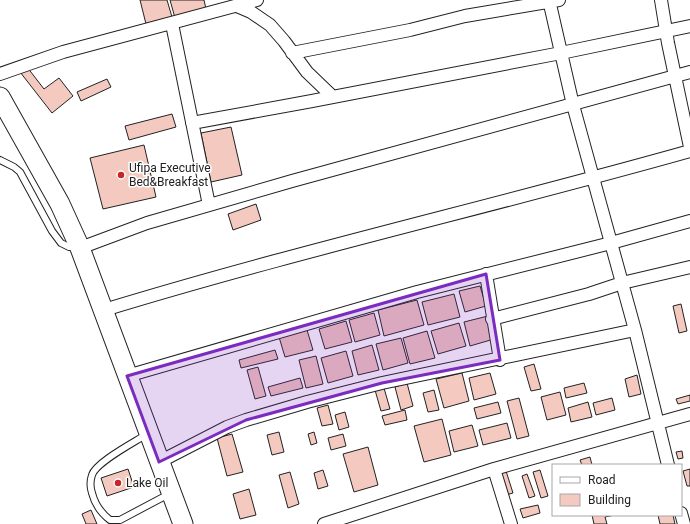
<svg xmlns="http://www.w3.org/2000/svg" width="690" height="524" viewBox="0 0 690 524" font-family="Roboto,sans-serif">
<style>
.building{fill:#f3c9c0;stroke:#222}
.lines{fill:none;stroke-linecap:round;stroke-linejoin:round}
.service-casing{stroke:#222;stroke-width:8}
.minor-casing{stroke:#222;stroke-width:14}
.trunk-casing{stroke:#222;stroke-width:21}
.service{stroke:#fff;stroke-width:6}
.minor{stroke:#fff;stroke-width:12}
.trunk{stroke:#fff;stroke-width:19}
.marked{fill:#7b2cbf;fill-opacity:0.2;stroke:#7b2cbf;stroke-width:3;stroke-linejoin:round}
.poi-dot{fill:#c62828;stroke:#fff;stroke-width:1.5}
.labels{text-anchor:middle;stroke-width:3;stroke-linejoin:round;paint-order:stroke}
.poi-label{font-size:12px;fill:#222;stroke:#fff;text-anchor:start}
</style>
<rect width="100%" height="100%" fill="#fff"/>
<path class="building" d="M140,0H167L172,17L146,24Z
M170,0H204L206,9L175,18Z
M27,67L44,89L59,78L73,96L52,113L20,72Z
M107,79L111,87L81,101L77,92Z
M172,114L176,127L129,140L125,126Z
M231,127L242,175L211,182L201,133Z
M144,145L156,197L103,209L90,158Z
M256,204L261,220L233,230L228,214Z
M480,286L486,306L465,312L459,291Z
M454,294L460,317L428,325L422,302Z
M417,300L424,325L384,336L378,310Z
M681,304L687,331L679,333L673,306Z
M374,313L380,335L355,342L349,320Z
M488,316L494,339L470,346L464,322Z
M346,321L352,342L325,349L319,329Z
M459,323L466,346L438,354L431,331Z
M307,330L313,350L285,357L279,337Z
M427,331L435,358L410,364L403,338Z
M401,338L408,363L383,370L376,344Z
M372,345L379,370L358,375L352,351Z
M275,350L278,359L241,368L239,360Z
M346,351L353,376L328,383L321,358Z
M316,356L323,384L306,388L299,360Z
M534,364L541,389L531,391L524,367Z
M258,367L266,396L255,399L247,370Z
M462,373L469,401L444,408L436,379Z
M490,373L496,394L474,400L469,378Z
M637,375L641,394L629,397L625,379Z
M300,378L303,388L271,396L268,387Z
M407,383L413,406L401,410L395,387Z
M584,383L587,393L566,398L564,388Z
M384,388L390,409L381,411L375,390Z
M434,390L439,410L428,412L423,393Z
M560,392L566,415L547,420L541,397Z
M690,395V401L678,404L676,399Z
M519,398L529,436L517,439L507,401Z
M612,398L615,410L596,415L593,403Z
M498,402L501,413L477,419L474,408Z
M588,402L592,417L571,422L568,408Z
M328,405L333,424L322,426L317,408Z
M405,410L407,420L385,425L382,416Z
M345,412L349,427L339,430L335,415Z
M442,419L451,455L424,462L414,426Z
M507,423L511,438L483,445L479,430Z
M472,425L478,446L454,452L449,431Z
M279,432L284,452L272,455L267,435Z
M314,432L317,443L311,445L308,434Z
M232,434L243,472L227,476L217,438Z
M343,434L346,446L331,450L328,438Z
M368,447L378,485L354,492L343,454Z
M682,451L683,458L678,459L676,452Z
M590,457L592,465H582L580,460Z
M128,469L134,487L107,496L101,478Z
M690,469V486H687L683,471Z
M323,470L328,486L318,489L314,473Z
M540,470L548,496L541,498L533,472Z
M506,471L513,493L506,495L499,473Z
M290,472L299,504L288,508L279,475Z
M527,474L535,496L529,498L522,476Z
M249,489L256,515L240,519L233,494Z
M538,505L540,513L523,518L520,509Z
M91,510L97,524H86L82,514Z
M592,515H615L605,517L607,524H594Z
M658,515H673L675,524H660Z"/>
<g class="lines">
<g class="service-casing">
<path id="service" d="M0,160L14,167L20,172L52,231L61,243L69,247H76
M147,434C135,442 96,462 92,475C90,481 90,487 92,493C95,505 101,513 110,520H120L169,494"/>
</g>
<g class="minor-casing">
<path id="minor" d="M549,0L573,105L635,330L668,465
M661,0L668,43L690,147
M237,6L251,12L270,25L284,41L307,72L333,97
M172,24L209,205
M292,53L410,30L465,16L559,0
M0,74L63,52L257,0
M192,123L312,101L561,53L690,26
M80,248L147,223L292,181L690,72
M486,274L500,360
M104,310C297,251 495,206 690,151
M492,319L589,294L622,283L690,267
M127,376L417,292L611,243L690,221
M159,462L227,427L246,420L307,402L382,383L635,330
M494,469L511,524
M681,513L684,524
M324,524L494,469L690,414"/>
</g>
<g class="trunk-casing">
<path id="trunk" d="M0,97L60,204L80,248L183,524"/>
</g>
<use href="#service" class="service"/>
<use href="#minor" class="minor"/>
<use href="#trunk" class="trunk"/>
</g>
<path class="marked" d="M486,274L500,360L382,383L246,420L159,462L127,376Z"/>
<g class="poi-dot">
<circle cx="121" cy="175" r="4"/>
<circle cx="118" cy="483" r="4"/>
</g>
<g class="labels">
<g class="poi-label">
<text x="129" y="172">Ufipa Executive<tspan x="129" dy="14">Bed&amp;Breakfast</tspan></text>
<text x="126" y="487">Lake Oil</text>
</g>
</g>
<rect x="552" y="464" width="130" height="52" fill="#ffffff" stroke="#a7a7a7"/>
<rect x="560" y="477" width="20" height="6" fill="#ffffff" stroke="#a7a7a7"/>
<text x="588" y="484" font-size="12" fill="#222222">Road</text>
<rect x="560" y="494" width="20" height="12" fill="#f3c9c0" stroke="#a7a7a7"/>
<text x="588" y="504" font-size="12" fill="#222222">Building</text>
</svg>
